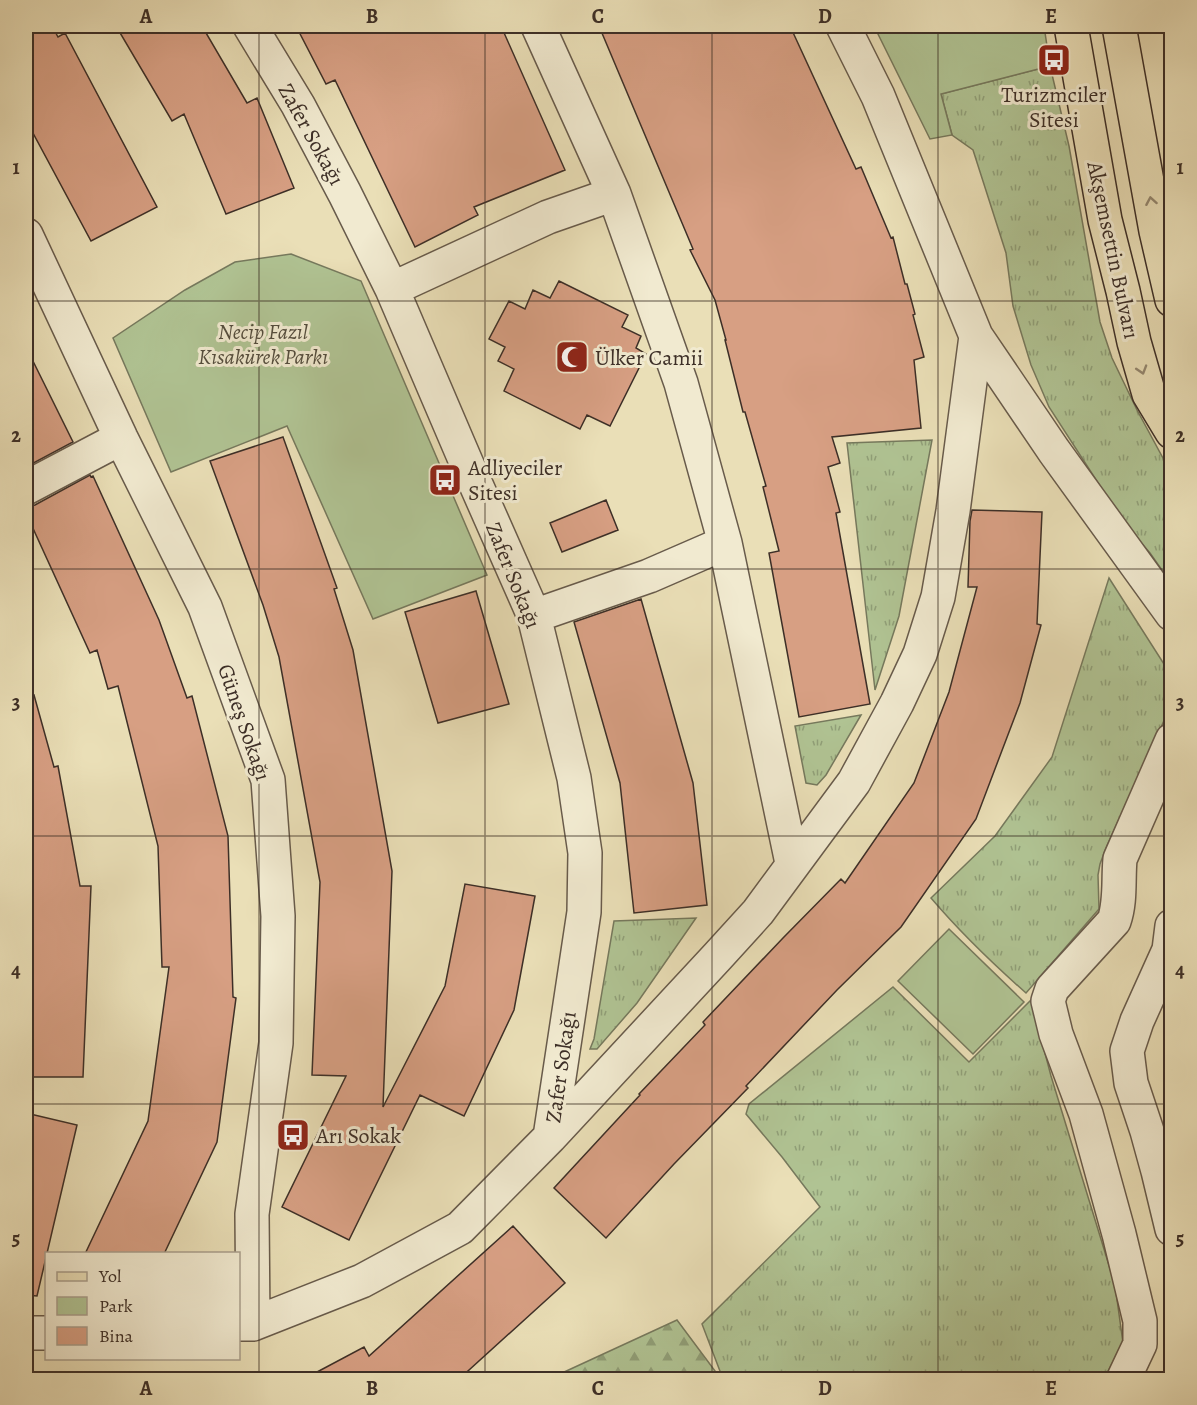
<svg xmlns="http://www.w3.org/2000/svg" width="1197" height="1405" viewBox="0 0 1197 1405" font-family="Alegreya,serif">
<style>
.grass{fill:url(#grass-tufts);stroke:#76795d;stroke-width:1.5}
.forest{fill:url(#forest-firs);stroke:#76795d;stroke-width:1.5}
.park{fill:#b0c393;stroke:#76795d;stroke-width:1.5}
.building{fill:#d79f83;stroke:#3d2f27;stroke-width:1.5}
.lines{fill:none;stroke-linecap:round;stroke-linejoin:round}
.minor-casing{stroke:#685b4b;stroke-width:36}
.major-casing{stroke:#3d2f27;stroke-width:36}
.minor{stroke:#f1ead0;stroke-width:33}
.major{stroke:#eadfb7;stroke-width:33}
.oneway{stroke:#94876f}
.grid{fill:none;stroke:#3d2f27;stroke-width:1.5;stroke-opacity:0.55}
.labels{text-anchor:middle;stroke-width:6;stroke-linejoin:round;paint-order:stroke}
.poi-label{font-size:22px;fill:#3d2f27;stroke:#f1ead0;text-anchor:start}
.street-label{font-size:22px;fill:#3d2f27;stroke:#f1ead0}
.park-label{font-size:22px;font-style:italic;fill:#544d3d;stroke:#f1ead0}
.neatline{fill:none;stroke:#3d2f27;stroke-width:2}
.grid-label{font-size:20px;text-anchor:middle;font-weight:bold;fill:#3d2f27}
</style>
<defs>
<pattern id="grass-tufts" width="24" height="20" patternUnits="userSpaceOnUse" patternTransform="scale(1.5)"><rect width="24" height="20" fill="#b0c393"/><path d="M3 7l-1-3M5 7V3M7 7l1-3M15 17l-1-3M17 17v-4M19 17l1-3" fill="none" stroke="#909f78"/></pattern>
<pattern id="forest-firs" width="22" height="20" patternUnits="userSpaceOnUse" patternTransform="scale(1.5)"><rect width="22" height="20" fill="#b0c393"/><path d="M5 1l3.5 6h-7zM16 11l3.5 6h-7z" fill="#909f78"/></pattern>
</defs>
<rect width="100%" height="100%" fill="#eadfb7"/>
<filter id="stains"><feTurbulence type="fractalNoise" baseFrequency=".00333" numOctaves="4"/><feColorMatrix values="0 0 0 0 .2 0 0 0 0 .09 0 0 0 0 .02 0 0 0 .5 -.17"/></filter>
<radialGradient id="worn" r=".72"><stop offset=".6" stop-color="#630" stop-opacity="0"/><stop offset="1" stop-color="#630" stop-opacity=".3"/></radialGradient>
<path class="grass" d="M1050,66L1069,146L1100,322L1112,358L1137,410L1171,473V583L1150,553L1122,521L1102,489L1049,407L1031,365L1013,306L1006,253L973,150L952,135L941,94Z
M932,440L899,616L875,690L847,443Z
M1109,578L1171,675L1172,703L1106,848L1100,864L1098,875L1099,909L1026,993C992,963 960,932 931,898L995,836L1052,757Z
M861,715L826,775L817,785L806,783L795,726Z
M696,918L637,1003L597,1049H590L594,1039L614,921Z
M893,987L969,1062L1031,1000L1051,1076L1115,1285L1123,1343L1104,1379H723L702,1324L820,1207L782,1157L746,1114L749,1104Z"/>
<path class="forest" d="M677,1320L721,1379H549Z"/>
<path class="park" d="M874,26H1044L1050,66L941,94L952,135L930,139Z
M291,254L361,281L487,575L373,619L287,426L171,472L113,338L185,290L235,262Z
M949,929L1024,1002L973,1054L898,981Z"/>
<path class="building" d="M26,26H52L58,37L65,33L157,207L91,241L26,120Z
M116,26H202L247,103L257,98L294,188L226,214L184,114L172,121Z
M296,26H501L565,170L474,207L478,215L415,247L335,80L326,84Z
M599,26H790L856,169L861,167L891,238L893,237L905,284H907L915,314L913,315L924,357L914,360L921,428L832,437L840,463L828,467L840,512L836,513L870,704L799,717L769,553L779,551L763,487L766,486L745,412H743L725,340H726L715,300L690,250L693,249Z
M559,281L628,315L622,327L641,336L636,348L646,354L610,426L587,415L580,429L504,391L514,369L498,361L505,347L489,339L509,301L525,309L533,290L550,298Z
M26,347L73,442L26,467Z
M283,437L337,588L334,589L353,650L392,871L383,1107L445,986L465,884L535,896L514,1010L464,1116L420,1095L349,1240L282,1207L346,1076L312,1075L320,882L279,657L263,605L210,461Z
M90,475L91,477L93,476L159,620L187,698L192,696L228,836L233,997L236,998L217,1142L164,1254H85L148,1121L169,967H162L158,846L118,686L108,689L97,650L90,653L26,513V507L35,505Z
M606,500L618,530L562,552L550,523Z
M972,510L1042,512L1037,624L1041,625L1020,703L976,819L901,927L837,990L746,1086L748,1088L674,1164L606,1238L554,1188L640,1095L639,1094L705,1025L703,1022L783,938L841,879L845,883L914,783L949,692L977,587H968L970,521Z
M476,591L509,704L438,723L405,612Z
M641,599L693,783L707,905L634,913L620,783L574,622Z
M34,695L54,767L58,766L80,886H91L83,1077H26V697Z
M26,1113L77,1125L37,1296L26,1295Z
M513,1226L565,1283L458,1380H302L364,1347L369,1356Z"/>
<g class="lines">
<g class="minor-casing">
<path id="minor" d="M250,26L298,105L345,194L392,289L466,462L534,616L574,778L585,853L584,912L550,1137
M538,26L614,194L681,383L725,543L792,863
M843,26L878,96L976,336L1054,451L1172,614
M26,235L121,438L205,607L268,780L278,916L276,1043L252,1214L253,1324
M392,289L548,217L614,194
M26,488L121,438
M534,616L649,576L725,543
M1172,926L1169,950L1137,1021L1127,1051L1131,1083L1147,1131L1158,1171L1172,1229
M238,1324H253L362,1281L460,1228L550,1137L718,956L758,912L854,782L897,703L920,654L938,597L953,511L976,336
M26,1333H46
M1123,1380L1140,1344V1321L1119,1234L1086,1114L1056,1034L1048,1001L1052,989L1114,921C1121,901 1118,880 1120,859L1172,740"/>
</g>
<g class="major-casing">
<path id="major" d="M1071,26L1105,220L1123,291L1134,342L1149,394L1172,432
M1119,26L1156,231L1172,300"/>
</g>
<use href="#minor" class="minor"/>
<use href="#major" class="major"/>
</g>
<defs><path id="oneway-chevron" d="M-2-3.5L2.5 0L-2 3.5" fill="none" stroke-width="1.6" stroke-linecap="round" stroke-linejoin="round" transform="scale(1.5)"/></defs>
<g class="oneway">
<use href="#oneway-chevron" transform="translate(1151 201) rotate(-100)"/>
<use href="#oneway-chevron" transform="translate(1142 370) rotate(73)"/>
</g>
<path class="grid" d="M259,26V1380M485,26V1380M712,26V1380M938,26V1380M26,301H1172M26,569H1172M26,836H1172M26,1104H1172"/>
<defs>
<g id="bus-square" transform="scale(1.725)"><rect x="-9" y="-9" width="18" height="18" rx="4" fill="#8f2418" stroke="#f1ead0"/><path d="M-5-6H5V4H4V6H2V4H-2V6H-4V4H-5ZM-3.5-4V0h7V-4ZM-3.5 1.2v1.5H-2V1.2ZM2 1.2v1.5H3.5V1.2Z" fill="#fff"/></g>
<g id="mosque-square" transform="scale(1.725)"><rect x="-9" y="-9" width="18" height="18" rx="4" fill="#8f2418" stroke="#f1ead0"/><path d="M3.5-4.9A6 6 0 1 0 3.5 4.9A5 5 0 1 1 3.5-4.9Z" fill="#fff"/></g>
</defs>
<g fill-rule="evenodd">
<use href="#bus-square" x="1054" y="60"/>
<use href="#mosque-square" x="572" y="357"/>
<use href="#bus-square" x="445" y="480"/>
<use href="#bus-square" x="293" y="1135"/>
</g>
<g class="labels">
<g class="poi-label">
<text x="1054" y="102" text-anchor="middle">Turizmciler<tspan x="1054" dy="25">Sitesi</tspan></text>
<text x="595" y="365">Ülker Camii</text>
<text x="468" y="475">Adliyeciler<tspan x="468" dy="25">Sitesi</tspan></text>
<text x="316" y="1143">Arı Sokak</text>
</g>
<g class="street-label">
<text transform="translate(312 134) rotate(61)" y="8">Zafer Sokağı</text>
<text transform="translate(1114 250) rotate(78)" y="8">Akşemsettin Bulvarı</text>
<text transform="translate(514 575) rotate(68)" y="8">Zafer Sokağı</text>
<text transform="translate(245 722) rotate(71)" y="8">Güneş Sokağı</text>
<text transform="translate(560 1067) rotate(-82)" y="8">Zafer Sokağı</text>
</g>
<g class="park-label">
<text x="263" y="339">Necip Fazıl<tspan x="263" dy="25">Kısakürek Parkı</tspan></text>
</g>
</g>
<rect width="1197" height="1405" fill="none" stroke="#eadfb7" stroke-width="66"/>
<rect x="45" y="1252" width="195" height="108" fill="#f1ead0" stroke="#a99f8c" stroke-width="1.5"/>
<rect x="57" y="1272" width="30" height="9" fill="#eadfb7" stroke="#a99f8c" stroke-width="1.5"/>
<text x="99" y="1282" font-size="18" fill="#3d2f27">Yol</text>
<rect x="57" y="1297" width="30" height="18" fill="#b0c393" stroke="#a99f8c" stroke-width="1.5"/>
<text x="99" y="1312" font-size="18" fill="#3d2f27">Park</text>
<rect x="57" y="1327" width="30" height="18" fill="#d79f83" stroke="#a99f8c" stroke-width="1.5"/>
<text x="99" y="1342" font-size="18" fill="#3d2f27">Bina</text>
<rect x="33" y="33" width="1131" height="1339" class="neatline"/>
<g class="grid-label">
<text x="146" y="23">A</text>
<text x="372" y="23">B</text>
<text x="598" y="23">C</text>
<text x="825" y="23">D</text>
<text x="1051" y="23">E</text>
<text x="16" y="174">1</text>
<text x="1180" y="174">1</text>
<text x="16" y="442">2</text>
<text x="1180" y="442">2</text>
<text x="16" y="709">3</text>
<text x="1180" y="709">3</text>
<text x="16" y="977">4</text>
<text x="1180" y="977">4</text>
<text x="16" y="1245">5</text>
<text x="1180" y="1245">5</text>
<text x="146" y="1395">A</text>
<text x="372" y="1395">B</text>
<text x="598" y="1395">C</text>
<text x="825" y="1395">D</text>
<text x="1051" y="1395">E</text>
</g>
<rect width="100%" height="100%" filter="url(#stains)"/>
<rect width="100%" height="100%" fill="url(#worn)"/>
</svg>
